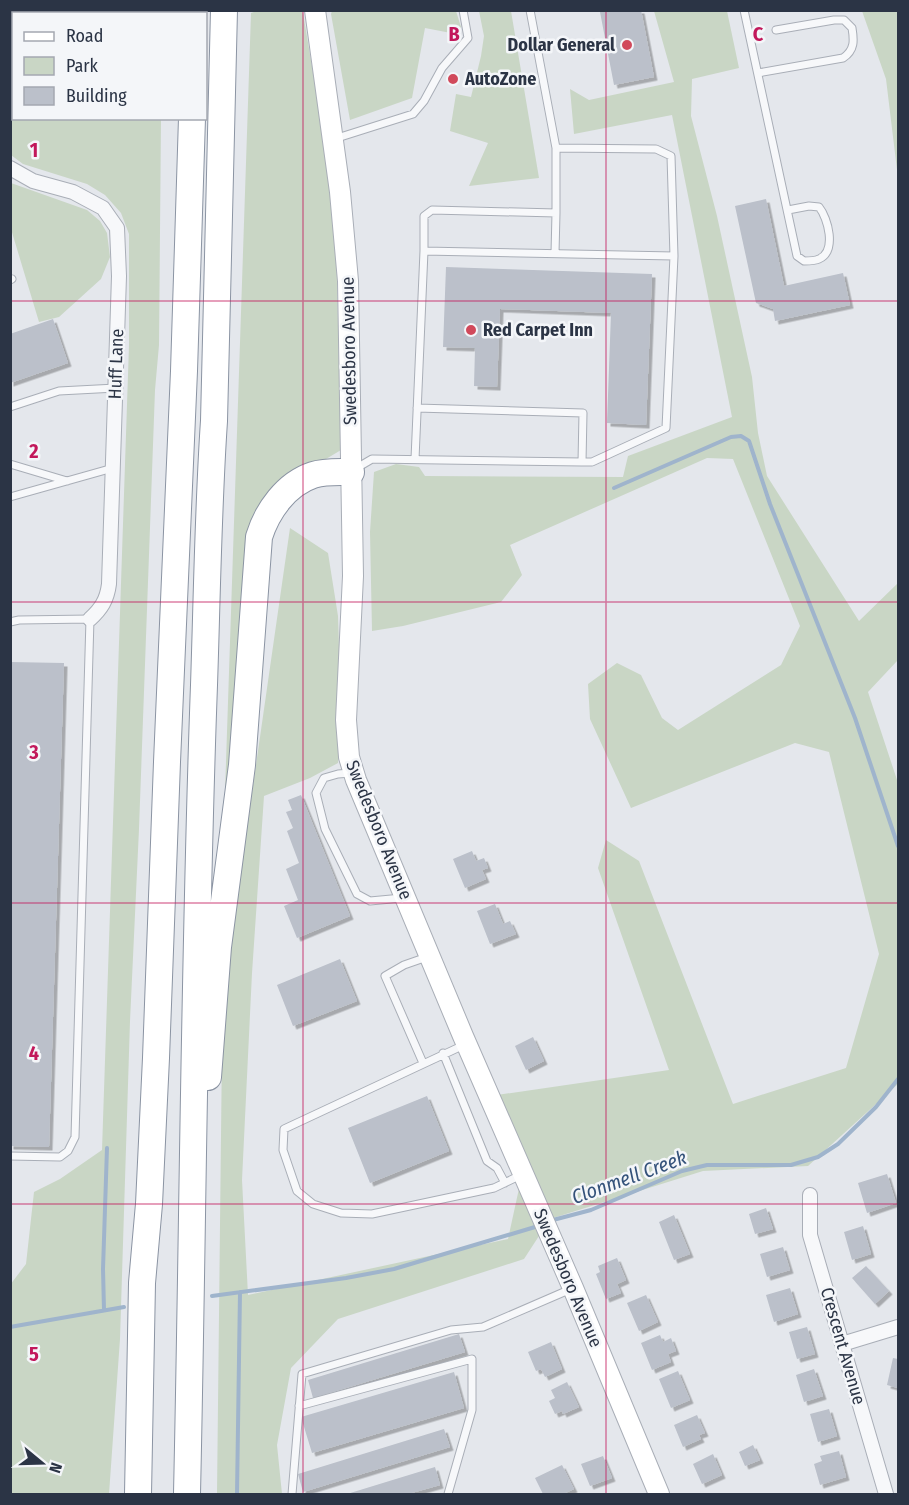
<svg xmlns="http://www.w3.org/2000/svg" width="909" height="1505" viewBox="0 0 909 1505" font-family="'Fira Sans Condensed',sans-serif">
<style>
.green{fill:#c9d6c5}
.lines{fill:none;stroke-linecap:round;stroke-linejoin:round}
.stream{stroke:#9fb4cc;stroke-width:4}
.building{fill:#bbc0ca;filter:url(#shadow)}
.lane-casing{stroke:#a9aeb7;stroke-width:9}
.street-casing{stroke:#a9aeb7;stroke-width:16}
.secondary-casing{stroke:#a9aeb7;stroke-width:22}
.highway-casing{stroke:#8b94a3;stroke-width:28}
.lane{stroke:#f7f8fa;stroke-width:7}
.street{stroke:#f7f8fa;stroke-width:14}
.secondary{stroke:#fff;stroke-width:20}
.highway{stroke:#fff;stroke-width:26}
.secondary-bridge-casing{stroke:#a9aeb7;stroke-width:22;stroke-linecap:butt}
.secondary-bridge{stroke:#fff;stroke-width:20}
.grid{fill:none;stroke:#c2185b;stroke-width:1.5;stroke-opacity:0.55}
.poi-dot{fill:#d1495b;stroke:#f4f6f9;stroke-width:2}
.labels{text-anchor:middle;stroke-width:5;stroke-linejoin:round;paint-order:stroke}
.poi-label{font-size:18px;font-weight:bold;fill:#2b3445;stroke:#f4f6f9;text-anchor:start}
.street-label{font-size:18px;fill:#2b3445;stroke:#f4f6f9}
.water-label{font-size:20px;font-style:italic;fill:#34527a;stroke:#f4f6f9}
.grid-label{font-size:20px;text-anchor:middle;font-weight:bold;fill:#c2185b;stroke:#f4f6f9;stroke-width:5;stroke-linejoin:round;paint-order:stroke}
</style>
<defs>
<filter id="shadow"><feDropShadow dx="3.5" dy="3.5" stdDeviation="0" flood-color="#0004"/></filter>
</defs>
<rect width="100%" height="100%" fill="#e4e7ec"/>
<path class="green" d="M259,10L301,11L303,13L322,126L336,242L341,450L296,477L274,495L234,793L225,792L251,13Z
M332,11H456L461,27L456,34L425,28L412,98L350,120L331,14Z
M479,11H511L539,178L469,186L488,143L450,131L456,94L471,97L481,56L484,36Z
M654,11H727L739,68L692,79L691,116L717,216L752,377L758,433L767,476L859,621L898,583V660L868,692L898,783V1084L808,1166L703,1171L550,1219L524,1259L338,1319L291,1368L277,1445L282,1494H217L222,1047L228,960L290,528L328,553L338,616L341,706L338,763L310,778L264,796L252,973L242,1180L248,1295L508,1239L525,1161L497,1095L669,1070L598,868L606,840L639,861L733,1104L846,1068L879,954L829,752L795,743L631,808L590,719L588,684L617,663L641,675L662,718L678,730L781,665L800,626L733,459L707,458L510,545L522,575L501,602L403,626L372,631L370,532L374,472L396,464L419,467L425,476L623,477L628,456L732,417L672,115L574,134L570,89L589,100L674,82Z
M862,11H898V178L886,79Z
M13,74L14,118L161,119L159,345L155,390L139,829L130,1021L120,1339L109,1494H11L10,1285L26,1264L34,1192L60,1179L102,1150L129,345V234L121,213L105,195L87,184L23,164L11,155L10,75Z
M11,183L87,210L100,221L107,233L110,257L101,279L59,317L39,322L11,229Z"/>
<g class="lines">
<path class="stream" d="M614,488L731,437L741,436L749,441L770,504L855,718L898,846
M553,1220L591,1210L682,1171L707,1165H791L818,1157L838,1144L876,1107L898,1079
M212,1296L346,1278L394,1269L535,1227
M104,1310L103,1269L107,1148
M10,1327L124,1307
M237,1494L240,1292"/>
</g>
<path class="building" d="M609,10H641L654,77L614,85L600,12Z
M766,199L784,286L843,273L850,305L775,321L773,309L756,303L735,206Z
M446,267L652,274L646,425L607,423L611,313L500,309L497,387L474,386L475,348L443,347Z
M53,319L68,363L10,383V334Z
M10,662L64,663L49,1147L10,1146Z
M301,795L350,916L297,938L284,906L298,900L286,869L299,863L287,831L293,828L286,812L292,810L288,800Z
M472,851L476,861L484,858L488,868L482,870L486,879L465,888L453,859Z
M495,904L503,924L510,921L516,934L490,944L477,911Z
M340,959L357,1001L293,1026L277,985Z
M533,1037L544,1061L526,1070L515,1046Z
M427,1096L449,1151L370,1183L348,1128Z
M887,1174L896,1203L867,1213L858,1183Z
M766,1208L773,1229L755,1234L749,1214Z
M674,1215L690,1254L674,1260L659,1222Z
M863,1226L871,1254L852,1260L844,1232Z
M783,1247L790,1270L767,1277L760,1254Z
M617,1258L626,1280L617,1284L621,1293L606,1299L596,1274L600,1272L598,1266Z
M866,1266L889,1291L875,1304L852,1278Z
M790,1288L798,1314L774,1322L766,1295Z
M646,1295L658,1322L639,1331L627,1303Z
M807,1327L815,1354L797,1359L789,1332Z
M459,1334L465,1352L313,1398L308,1380Z
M660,1335L663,1342L671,1338L676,1351L668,1354L671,1362L652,1370L641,1343Z
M551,1342L562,1369L545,1377L541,1369L536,1371L528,1352Z
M893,1358L898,1359V1388L887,1385Z
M814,1369L823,1396L804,1402L796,1375Z
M678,1371L690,1400L671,1408L659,1379Z
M454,1372L464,1408L312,1453L301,1417Z
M567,1382L579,1407L563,1414L562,1411L555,1414L549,1401L555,1398L551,1390Z
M829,1409L837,1436L818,1442L810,1414Z
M697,1415L705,1433L699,1435L701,1439L683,1447L674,1425Z
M444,1429L450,1447L303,1492L298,1474Z
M753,1445L760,1460L745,1466L739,1452Z
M839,1451L846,1477L820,1485L814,1464L822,1461L820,1456Z
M713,1454L722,1475L702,1484L693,1464Z
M603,1456L612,1478L590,1486L581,1464Z
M562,1465L574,1489L563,1494H543L535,1478Z
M435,1467L440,1485L408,1494H347Z"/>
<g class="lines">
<g class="lane-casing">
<path id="lane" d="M744,10L797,256L804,261C808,261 815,261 819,259C837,251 828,218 819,207L809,206L788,210
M758,73L843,58C855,50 854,40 852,28L844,20H834L776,30
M334,139L413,114L424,101L442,68L468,38L463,10
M556,148L656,149L671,156L674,256
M424,251V216L432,210L556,213V148L530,10
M555,253L556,213
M10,280L12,279
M10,407L59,391L116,388
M417,408L583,413L582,462
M10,464L67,481
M355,469L372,459L582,462H592L666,428L674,256L424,251L415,459
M10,497L113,468
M10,622L19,620L90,619L75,1137L68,1151L60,1157L10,1156
M351,773L338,774L324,778L316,793L325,829L357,894L370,901L402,898
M464,1045L284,1129L283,1150L297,1191L313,1204L341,1213L372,1214L494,1188L521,1175
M443,1053L487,1161L497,1168L505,1183
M423,1063L385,976L404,965L427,957
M299,1406L472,1359V1410L448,1494
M292,1494L302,1374L451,1330L483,1327L571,1289"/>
</g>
<g class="street-casing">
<path id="street" d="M10,168L33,181L73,192L103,208L117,228L119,276L109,584C107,600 101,609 90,619
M810,1195V1235L886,1494
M842,1344L898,1327"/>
</g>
<g class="secondary-casing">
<path id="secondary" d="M315,10L340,192L348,281L353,576L346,720L349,757L356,780L463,1036L573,1288L659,1494
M10,58L14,57"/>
</g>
<g class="highway-casing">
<path id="highway" d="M208,1077L218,947L242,765L259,537C267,511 286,484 313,475C325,471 338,472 351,472
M138,1494L142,1283L149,1204L156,1058L167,762L184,371L192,118
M187,1494C193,1225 194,955 204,685C207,597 208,509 214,421L224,10"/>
</g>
<use href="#lane" class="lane"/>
<use href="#street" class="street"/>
<use href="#secondary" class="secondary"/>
<use href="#highway" class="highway"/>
<g class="secondary-bridge-casing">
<path id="secondary-bridge" d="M179,14L190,10"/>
</g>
<use href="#secondary-bridge" class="secondary-bridge"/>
</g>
<path class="grid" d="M303,10V1494M606,10V1494M10,301H898M10,602H898M10,903H898M10,1204H898"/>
<g class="poi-dot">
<circle cx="627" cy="45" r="6"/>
<circle cx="453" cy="79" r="6"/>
<circle cx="471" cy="330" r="6"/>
</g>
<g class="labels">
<g class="poi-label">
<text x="615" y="51" text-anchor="end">Dollar General</text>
<text x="465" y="85">AutoZone</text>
<text x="483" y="336">Red Carpet Inn</text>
</g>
<g class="street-label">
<text transform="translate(349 351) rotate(-91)" y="6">Swedesboro Avenue</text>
<text transform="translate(116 364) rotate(-88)" y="6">Huff Lane</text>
<text transform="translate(379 830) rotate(68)" y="6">Swedesboro Avenue</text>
<text transform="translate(568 1278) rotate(67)" y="6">Swedesboro Avenue</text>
<text transform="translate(843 1346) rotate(74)" y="6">Crescent Avenue</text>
</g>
<g class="water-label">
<text transform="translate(629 1177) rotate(-20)" y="7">Clonmell Creek</text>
</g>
</g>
<g class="grid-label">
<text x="454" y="41">B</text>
<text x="758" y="41">C</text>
<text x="34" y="157">1</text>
<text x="34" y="458">2</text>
<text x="34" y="759">3</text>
<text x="34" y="1060">4</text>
<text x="34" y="1361">5</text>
</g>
<rect width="909" height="1505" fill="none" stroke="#2b3445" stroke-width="24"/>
<rect x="12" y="12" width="195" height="108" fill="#f4f6f9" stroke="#a4a8b1" stroke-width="1.5"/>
<rect x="24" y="32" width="30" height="9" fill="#ffffff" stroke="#a4a8b1" stroke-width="1.5"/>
<text x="66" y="42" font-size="18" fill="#2b3445">Road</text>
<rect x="24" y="57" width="30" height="18" fill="#c9d6c5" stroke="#a4a8b1" stroke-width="1.5"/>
<text x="66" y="72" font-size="18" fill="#2b3445">Park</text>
<rect x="24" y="87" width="30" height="18" fill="#bbc0ca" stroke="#a4a8b1" stroke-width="1.5"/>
<text x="66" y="102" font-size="18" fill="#2b3445">Building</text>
<g transform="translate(42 1463) rotate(109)" stroke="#f4f6f9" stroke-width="4.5" paint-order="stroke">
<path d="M0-4.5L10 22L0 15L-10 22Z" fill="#2b3445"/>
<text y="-9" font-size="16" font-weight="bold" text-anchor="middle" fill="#2b3445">N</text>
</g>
</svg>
